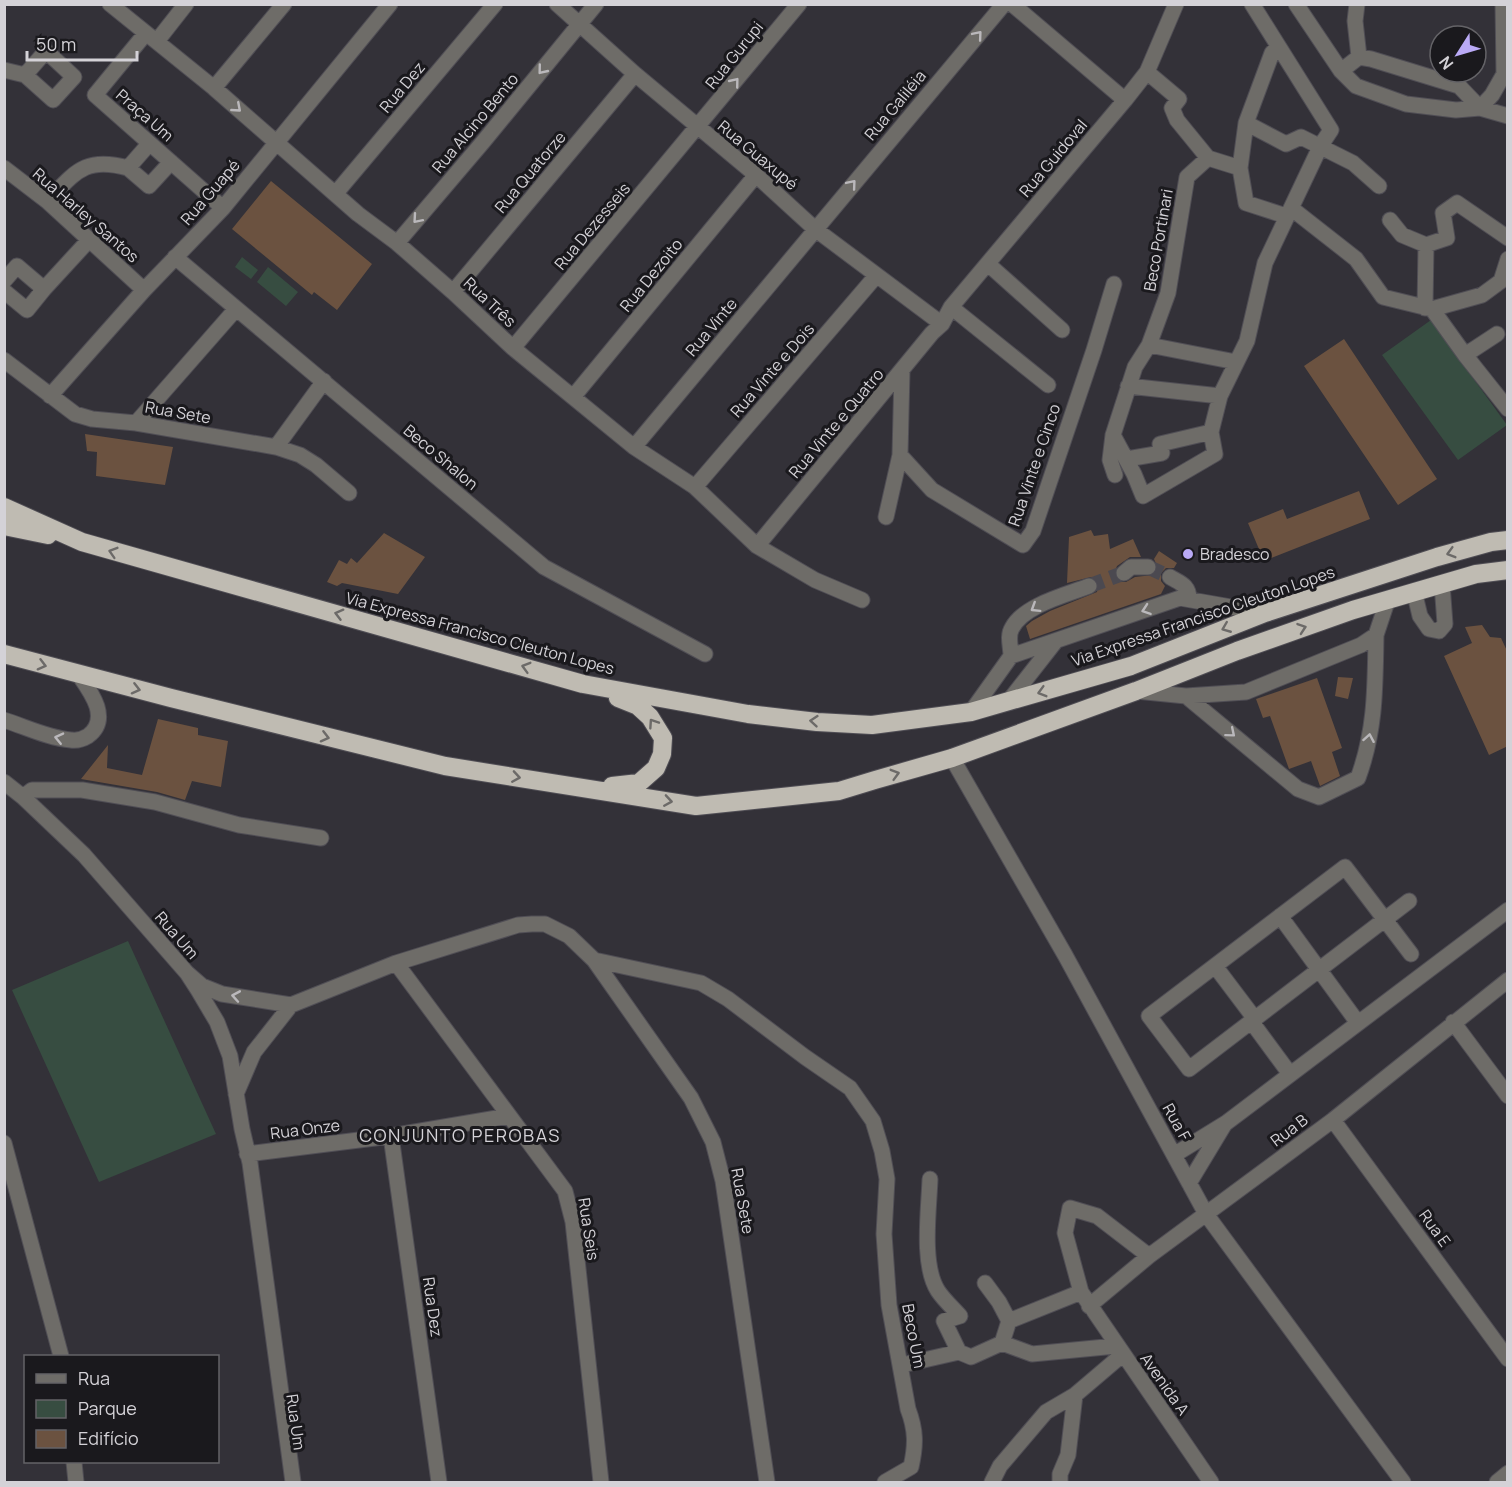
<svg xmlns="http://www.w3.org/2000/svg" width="1512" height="1487" viewBox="0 0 1512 1487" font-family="Manrope,sans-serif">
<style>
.green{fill:#374d41}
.building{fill:#6b5240}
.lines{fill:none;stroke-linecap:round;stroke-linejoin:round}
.minor-tunnel{stroke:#4b4950;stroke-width:15;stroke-dasharray:15 8;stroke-linecap:butt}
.minor-casing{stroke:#504e55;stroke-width:17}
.highway-casing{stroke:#504e55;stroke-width:20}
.minor{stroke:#6e6c68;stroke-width:15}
.highway{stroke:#bfbbb2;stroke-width:18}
.oneway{stroke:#bab8bb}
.oneway2{stroke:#6c6a68}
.poi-dot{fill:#baaaf6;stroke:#1a191d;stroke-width:2}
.labels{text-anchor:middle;stroke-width:6;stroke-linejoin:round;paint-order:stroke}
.street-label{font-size:16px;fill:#d4d2d7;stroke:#1a191d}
.poi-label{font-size:16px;fill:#d4d2d7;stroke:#1a191d;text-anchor:start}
.neighbourhood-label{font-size:18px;letter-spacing:1.5px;fill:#d4d2d7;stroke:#1a191d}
</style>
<rect width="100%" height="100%" fill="#333138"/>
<path class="green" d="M242,257L258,270L251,279L235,267Z
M268,267L298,292L286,306L257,282Z
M1431,320L1507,425L1458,460L1382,355Z
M128,941L216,1134L99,1182L12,990Z"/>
<path class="building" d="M271,181L372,264L337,310L314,292L312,295L232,229Z
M1344,339L1437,479L1398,505L1304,366Z
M85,434L173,447L165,485L96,476L97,452L87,451Z
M1359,491L1370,519L1264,561L1248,523L1283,509L1287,519Z
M1091,530L1094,536L1108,534L1110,549L1133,539L1141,557H1130L1117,566L1114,574L1120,582H1126L1135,577L1153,575L1158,568L1154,559L1159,551L1177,563L1174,568H1166L1161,573V581L1165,586L1161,594L1030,639L1026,626L1032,621L1050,611L1097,592L1098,583L1091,577L1067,583L1069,537Z
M384,533L425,557L398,594L342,583L337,586L327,582L339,560L347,564L351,558L357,563Z
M1482,625L1490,637L1501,638L1508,653V746L1489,755L1444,656L1472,643L1465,627Z
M1338,677L1353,678L1348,699L1335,696Z
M1317,678L1342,748L1332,752L1340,776L1320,786L1311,761L1289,769L1270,716L1263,718L1256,699Z
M158,719L198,728V735L228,741L221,787L192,781L185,800L157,792L81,779L108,745L107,768L142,775Z"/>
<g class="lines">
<path class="minor-tunnel" d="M1148,567L1170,577
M1089,586L1124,573"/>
<g class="minor-casing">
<path id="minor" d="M110,4L214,88L358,214L397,243L453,292L513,348L634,447L695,487L757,546L815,580L862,600
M557,4L635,74L756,175L815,229L942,324
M1012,4L1125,100
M1296,4L1341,71L1356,86L1406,104L1456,110L1480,108L1492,95L1504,74L1503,4
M1357,4L1355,21L1359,57
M146,33L95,95L223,208
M157,41L186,4
M4,70L25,75L53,100L74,77L46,51L25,75
M1341,71L1359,57L1371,59L1459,86L1480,108L1508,116
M1147,72L1179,99L1172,108L1177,120L1208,158L1240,168L1246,203L1286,216
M214,88L284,4
M1246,123L1286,144L1301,137L1353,163L1379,186
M149,144L128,168L149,186L171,162
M4,168L47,201L144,290
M1240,168L1246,123L1272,53L1278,47
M336,193L495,4
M47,201C75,173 84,156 128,168
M1291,208L1356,259L1383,297L1432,309L1482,295L1501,281L1508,259
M1390,220L1402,235L1426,245L1447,238L1443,213L1457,203L1508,238
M397,243L483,142L596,4
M175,257L544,567L705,654
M988,264L1062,330
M4,281L17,266L44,289L27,310L4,291
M44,289L89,240
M453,292L635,74
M951,307L1048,385
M1425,308L1426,245
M1432,309L1465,355L1508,409
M1149,345L1236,362
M513,348L799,4
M1465,355L1497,334
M4,360L75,414L92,419L136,423L276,447L300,455L316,465L349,493
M1128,386L1220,396
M50,396L144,290L223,208L390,4
M573,397L756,175
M136,423L236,309
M1113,435L1134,474L1143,496L1215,454L1211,432L1220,396L1247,341L1265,263L1321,145L1331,130L1252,4
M276,447L324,381
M634,447L1004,4
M900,455L932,490L1023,545L1033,531L1094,350L1114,284
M1127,459L1162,453L1160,444L1211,432
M1115,475L1110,460L1113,435L1135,367L1149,345L1168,293L1187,177L1208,158
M695,487L876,276
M886,517L900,455L902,371
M757,546L932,333L942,324L951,307L1125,100L1147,72L1176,4
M1124,573L1131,567H1148
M1170,577C1180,583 1189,585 1189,599
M1414,591L1420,616L1429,629L1439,631L1445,624L1442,584
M1011,656C1011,647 1007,636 1012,628C1024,605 1066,595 1089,586
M1136,691L1186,696L1246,692L1361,645L1376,635L1388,599
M1186,696L1298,789L1319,797L1358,778C1376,729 1375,686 1376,635
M1008,702L1055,642
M971,712L1011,656L1180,598L1265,613
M4,720C26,727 48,738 71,740C77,741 83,739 88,736C111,719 91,692 79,675
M952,758L1065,955L1206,1214L1403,1482
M4,782L23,797L84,855L187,973L198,990L217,1022L230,1056L242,1129L250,1163L293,1482
M23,797L32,790H82L155,802L239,825L321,838
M1409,901C1336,957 1262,1013 1189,1069L1149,1016L1345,867L1411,954
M1280,916L1358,1023
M594,960L701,983L728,999L805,1057L850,1088L873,1121L882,1151L887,1179L884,1234L889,1305L908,1409C916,1430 916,1445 911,1467L885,1482
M396,963L565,1191L573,1222L601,1482
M1215,966L1255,1019
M187,973L202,986L222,994L291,1005L396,963L518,925L532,924H545L569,936L594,960L691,1098L713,1142L723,1181L767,1482
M1251,1021L1290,1074
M1453,1022L1508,1096
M236,1094L254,1052L291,1005
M1333,1120L1508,1359
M391,1136L439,1482
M4,1143L61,1356
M247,1154L391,1136L509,1116
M1174,1155L1226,1123L1508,910
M930,1179C929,1209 921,1265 938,1291C944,1300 953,1308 960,1316L944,1321L959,1352
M1189,1183L1224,1125
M1149,1256L1097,1216L1070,1208L1065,1233L1081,1292L1211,1482
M985,1283L999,1302L1009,1321
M1089,1306L1149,1256L1333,1120L1508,980
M1002,1343L1009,1321L1081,1292
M902,1365L959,1352L971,1357L1002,1343L1032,1354L1116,1346
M74,1462L76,1482
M992,1482L1000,1466L1046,1412L1075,1395L1122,1355
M1060,1482V1474L1068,1455L1075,1395
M1497,1482L1508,1473"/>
</g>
<g class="highway-casing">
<path id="highway" d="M4,507L82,542L583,684L748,714L817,722L872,725L971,712L1131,666L1265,613L1437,557L1491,542L1508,540
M4,526L48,535
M4,654L171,698L445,766L696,806L839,791L875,780L952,758L1136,691L1237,651L1353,610L1476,574L1508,570
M612,786L639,783L656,768L662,754L663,738L650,717L638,706L618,698"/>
</g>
<use href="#minor" class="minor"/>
<use href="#highway" class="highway"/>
</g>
<defs><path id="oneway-chevron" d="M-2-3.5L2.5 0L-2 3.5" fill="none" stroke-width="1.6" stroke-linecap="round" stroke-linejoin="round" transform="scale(1.5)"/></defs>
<g class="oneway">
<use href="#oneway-chevron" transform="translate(978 35) rotate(-50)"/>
<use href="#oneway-chevron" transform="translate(542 70) rotate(129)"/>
<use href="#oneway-chevron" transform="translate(735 82) rotate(-51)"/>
<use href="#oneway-chevron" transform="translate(237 108) rotate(41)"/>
<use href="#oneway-chevron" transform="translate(852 184) rotate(-50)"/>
<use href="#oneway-chevron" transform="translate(417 219) rotate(131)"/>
<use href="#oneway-chevron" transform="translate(1035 608) rotate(148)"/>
<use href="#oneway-chevron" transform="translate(1146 610) rotate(161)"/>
<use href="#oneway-chevron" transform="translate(1231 733) rotate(40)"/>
<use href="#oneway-chevron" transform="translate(59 738) rotate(-167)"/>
<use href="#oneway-chevron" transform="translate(1369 738) rotate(-80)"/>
<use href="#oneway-chevron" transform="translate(236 996) rotate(-170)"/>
</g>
<g class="oneway2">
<use href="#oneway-chevron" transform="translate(113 552) rotate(-163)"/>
<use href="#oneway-chevron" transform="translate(1451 553) rotate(164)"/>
<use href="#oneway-chevron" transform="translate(339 614) rotate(-165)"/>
<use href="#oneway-chevron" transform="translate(1226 628) rotate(158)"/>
<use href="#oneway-chevron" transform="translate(1302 628) rotate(-19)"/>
<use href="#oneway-chevron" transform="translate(42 665) rotate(15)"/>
<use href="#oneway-chevron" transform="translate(526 667) rotate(-164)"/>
<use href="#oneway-chevron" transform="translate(136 689) rotate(14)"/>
<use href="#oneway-chevron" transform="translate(1042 692) rotate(164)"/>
<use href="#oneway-chevron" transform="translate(814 721) rotate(-175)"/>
<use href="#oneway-chevron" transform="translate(653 723) rotate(-124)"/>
<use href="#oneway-chevron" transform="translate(325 737) rotate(14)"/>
<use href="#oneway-chevron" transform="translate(895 774) rotate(-16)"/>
<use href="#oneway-chevron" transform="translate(516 777) rotate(9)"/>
<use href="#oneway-chevron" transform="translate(668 801) rotate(9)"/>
</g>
<circle class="poi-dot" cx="1188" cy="554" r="6"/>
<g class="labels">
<g class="street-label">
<text transform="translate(734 55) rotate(-51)" y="6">Rua Gurupi</text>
<text transform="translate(402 87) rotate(-50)" y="6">Rua Dez</text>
<text transform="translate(895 105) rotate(-50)" y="6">Rua Galiléia</text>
<text transform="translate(145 115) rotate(41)" y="6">Praça Um</text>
<text transform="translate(475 123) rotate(-50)" y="6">Rua Alcino Bento</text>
<text transform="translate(758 155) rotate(40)" y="6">Rua Guaxupé</text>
<text transform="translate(1053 158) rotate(-50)" y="6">Rua Guidoval</text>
<text transform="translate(530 172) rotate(-50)" y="6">Rua Quatorze</text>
<text transform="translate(210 192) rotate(-49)" y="6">Rua Guapé</text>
<text transform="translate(86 215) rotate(41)" y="6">Rua Harley Santos</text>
<text transform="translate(592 226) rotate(-50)" y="6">Rua Dezesseis</text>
<text transform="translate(1158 240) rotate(-80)" y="6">Beco Portinari</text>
<text transform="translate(651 275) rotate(-51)" y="6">Rua Dezoito</text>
<text transform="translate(490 302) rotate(43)" y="6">Rua Três</text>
<text transform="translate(711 327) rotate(-50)" y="6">Rua Vinte</text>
<text transform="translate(772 370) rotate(-49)" y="6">Rua Vinte e Dois</text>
<text transform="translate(178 412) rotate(10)" y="6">Rua Sete</text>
<text transform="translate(836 423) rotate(-50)" y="6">Rua Vinte e Quatro</text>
<text transform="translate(441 457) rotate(40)" y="6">Beco Shalon</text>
<text transform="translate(1034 465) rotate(-71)" y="6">Rua Vinte e Cinco</text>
<text transform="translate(1203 616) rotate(-19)" y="6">Via Expressa Francisco Cleuton Lopes</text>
<text transform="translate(480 633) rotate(15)" y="6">Via Expressa Francisco Cleuton Lopes</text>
<text transform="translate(177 935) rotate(49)" y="6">Rua Um</text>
<text transform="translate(1177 1122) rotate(61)" y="6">Rua F</text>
<text transform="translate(305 1129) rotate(-7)" y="6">Rua Onze</text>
<text transform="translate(1289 1130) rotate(-37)" y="6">Rua B</text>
<text transform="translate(743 1201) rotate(80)" y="6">Rua Sete</text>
<text transform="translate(1435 1228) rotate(54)" y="6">Rua E</text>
<text transform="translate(589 1229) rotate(81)" y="6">Rua Seis</text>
<text transform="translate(433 1307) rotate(82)" y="6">Rua Dez</text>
<text transform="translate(914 1336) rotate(79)" y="6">Beco Um</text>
<text transform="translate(1165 1384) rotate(55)" y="6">Avenida A</text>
<text transform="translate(296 1422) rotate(82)" y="6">Rua Um</text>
</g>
<g class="poi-label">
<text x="1200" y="560">Bradesco</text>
</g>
<g class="neighbourhood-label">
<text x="460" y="1142">CONJUNTO PEROBAS</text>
</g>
</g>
<rect width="1512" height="1487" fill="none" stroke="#d4d2d7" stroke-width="12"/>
<rect x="24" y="1355" width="195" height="108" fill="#1a191d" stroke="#646367" stroke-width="1.5"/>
<rect x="36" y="1374" width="30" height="9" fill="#6e6c68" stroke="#646367" stroke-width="1.5"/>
<text x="78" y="1385" font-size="18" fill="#d4d2d7">Rua</text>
<rect x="36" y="1400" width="30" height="18" fill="#374d41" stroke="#646367" stroke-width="1.5"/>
<text x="78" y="1415" font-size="18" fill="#d4d2d7">Parque</text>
<rect x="36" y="1430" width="30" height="18" fill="#6b5240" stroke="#646367" stroke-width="1.5"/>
<text x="78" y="1445" font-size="18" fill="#d4d2d7">Edifício</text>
<g transform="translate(1458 54) rotate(233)"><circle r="28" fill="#1a191d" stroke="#646367" stroke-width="1.5"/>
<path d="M0-4.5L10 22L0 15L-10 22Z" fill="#baaaf6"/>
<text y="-9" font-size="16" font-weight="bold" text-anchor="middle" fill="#d4d2d7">N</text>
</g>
<path d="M27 51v9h110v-9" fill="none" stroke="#d4d2d7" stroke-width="3"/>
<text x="36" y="51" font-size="18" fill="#d4d2d7" stroke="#1a191d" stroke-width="4.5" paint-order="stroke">50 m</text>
</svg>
